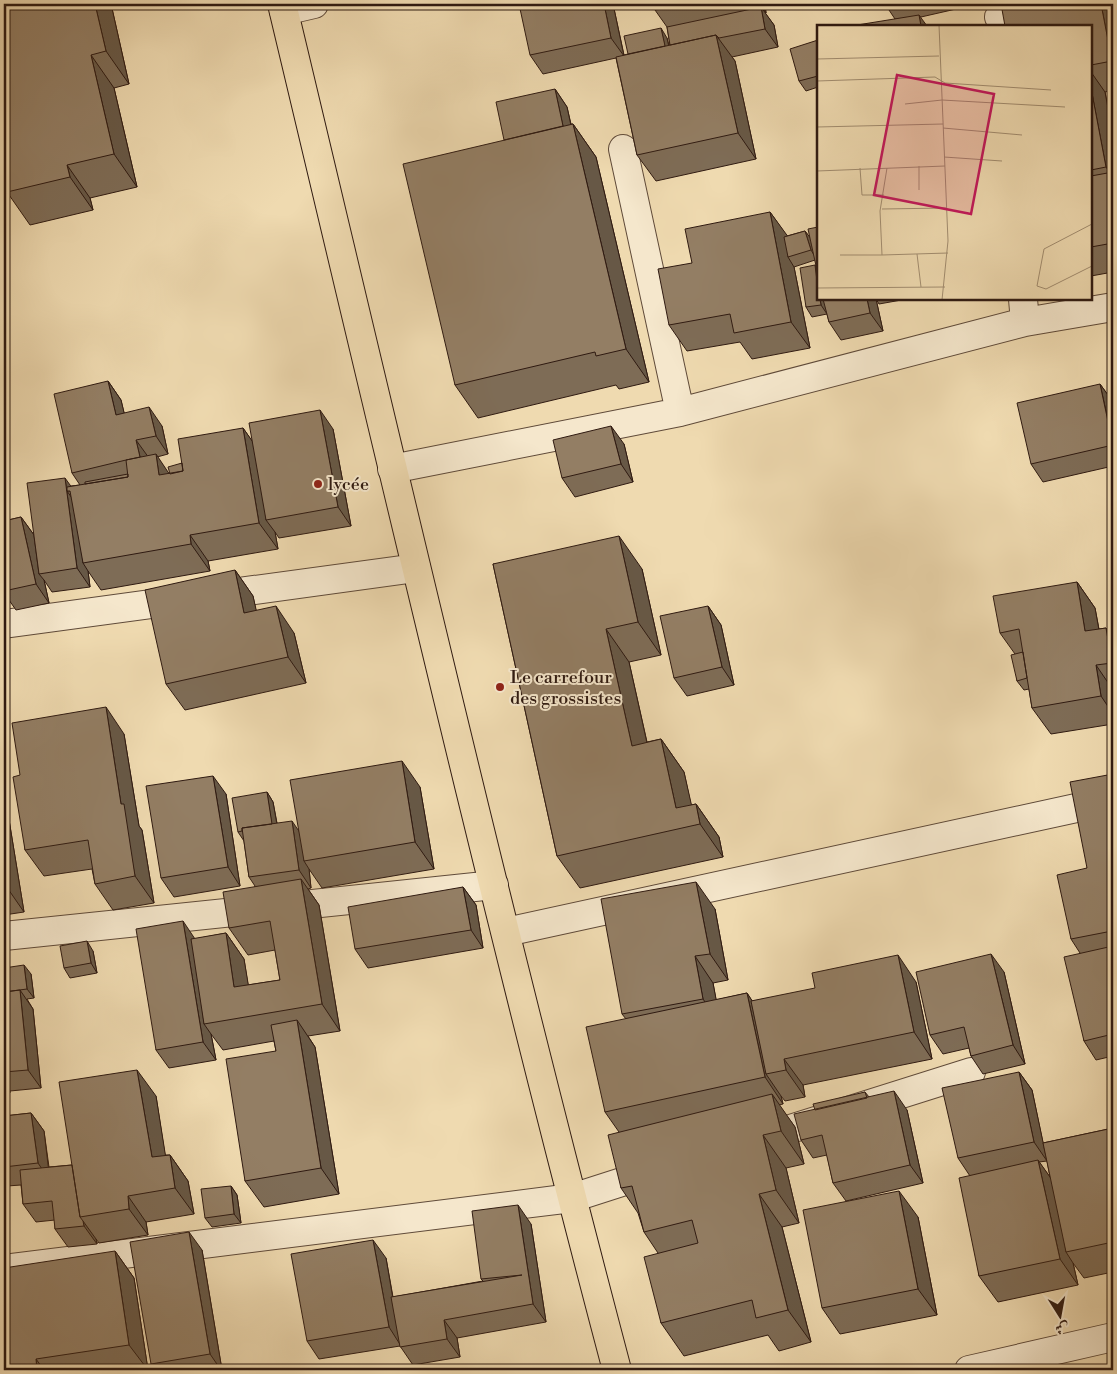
<svg xmlns="http://www.w3.org/2000/svg" width="1117" height="1374" viewBox="0 0 1117 1374" font-family="'Libre Bodoni',Amiri,serif">
<style>
.lines{fill:none;stroke-linecap:round;stroke-linejoin:round}
.minor-casing{stroke:#5f4a39;stroke-width:30}
.primary-casing{stroke:#2f1a11;stroke-width:30}
.minor{stroke:#f5e7cc;stroke-width:28}
.primary{stroke:#efdab0;stroke-width:28}
.wall{fill:#7e6c56;stroke:#2f1a11;fill-rule:evenodd}
.shaded-wall{fill:#675846;stroke:#2f1a11}
.building{fill:#937e64;stroke:#2f1a11}
.poi-dot{fill:#8f2418;stroke:#f5e7cc;stroke-width:2}
.labels{text-anchor:middle;stroke-width:4;stroke-linejoin:round;paint-order:stroke}
.poi-label{font-size:18px;fill:#2f1a11;stroke:#f5e7cc;text-anchor:start}
.inset-road{fill:none;stroke:#a28d70;stroke-width:1}
.view{fill:#c2185b;fill-opacity:0.15;stroke:#c2185b;stroke-width:2.5}
.inset-edge{fill:none;stroke:#2f1a11;stroke-width:2.5}
</style>
<rect width="100%" height="100%" fill="#efdab0"/>
<filter id="stains"><feTurbulence type="fractalNoise" baseFrequency=".004" numOctaves="4"/><feColorMatrix values="0 0 0 0 .2 0 0 0 0 .09 0 0 0 0 .02 0 0 0 .5 -.17"/></filter>
<radialGradient id="worn" r=".72"><stop offset=".6" stop-color="#630" stop-opacity="0"/><stop offset="1" stop-color="#630" stop-opacity=".3"/></radialGradient>
<g class="lines">
<g class="minor-casing">
<path id="minor" d="M284,11L314,4
M999,17L1069,4
M623,149L680,412
M1023,299L1025,322
M392,469L680,412L1025,322L1113,307
M4,624L416,568
M506,932L1113,800
M4,936L494,885
M759,1139L971,1072
M4,1269L572,1198L656,1171
M969,1370L1113,1337"/>
</g>
<g class="primary-casing">
<path id="primary" d="M282,4C391,460 497,917 617,1370"/>
</g>
<use href="#minor" class="minor"/>
<use href="#primary" class="primary"/>
</g>
<path class="wall" d="M4,4H111L129,84L114,88L137,187L90,198L93,210L30,225L7,192Z
M613,4L624,55L628,54L667,38L669,45H670L667,27L655,10L654,4H765L766,13H765L774,25L778,47L732,57L735,61L756,159L656,181L637,155L616,58L543,74L530,55Z
M885,4H978L921,17L895,19Z
M1110,4L1113,8V90L1105,92L1113,135V272L1091,276V26Z
M818,40V87L806,91L799,81Z
M555,89L567,107L571,124H573L596,157L649,382L619,389L616,385L478,418L455,385L504,140Z
M770,212L787,236L805,231L810,238L818,227V299H907L879,304L876,299L883,331L841,340L829,322L827,314L812,317L806,307L817,268L815,260L794,267L810,348L752,359L740,342L687,351L669,325L692,263Z
M108,381L121,400L124,413L162,426L168,454L157,457L169,474L182,463L243,428L252,441L333,429L351,526L279,538L275,532L278,549L208,561L210,571L101,590L88,571L90,587L52,592L44,580L49,603L16,610L4,593V521L21,517L34,535L71,486L80,485L72,473Z
M1100,384L1113,402V466L1043,482L1031,464Z
M624,444L633,482L575,497L562,478Z
M493,564L642,569L661,655L629,662L647,742L661,739L684,772L691,805L696,804L719,837L723,857L580,888L557,856Z
M235,570L253,596L256,611L294,633L306,683L185,710L166,684Z
M1077,582L1095,608L1099,629L1106,628L1113,638V724L1051,734L1032,708L1029,689L1024,690L1017,681L1015,654L1000,633Z
M708,606L721,625L734,685L687,696L674,678Z
M124,734L139,826L142,830L154,903L113,910L95,884L92,869L44,876L25,850L20,775Z
M1113,774V1056L1096,1060L1084,1041L1080,953L1071,939L1087,868Z
M420,787L434,869L322,888L309,869L311,888L308,889L319,905L340,1031L308,1036L315,1047L339,1194L264,1207L245,1181L276,1051L274,1041L223,1050L211,1034L216,1060L169,1068L156,1050L195,939L226,933L244,959L248,985L280,980L275,950L248,955L229,928L255,886L249,877L244,841L238,832L267,792L273,802L277,823L299,831Z
M4,789L24,912L4,915Z
M226,794L240,886L174,897L161,878Z
M463,887L476,905L483,948L368,968L355,949Z
M715,909L728,980L713,983L716,1000L747,993L752,1001L916,982L932,1059L803,1085L805,1097L785,1101L781,1096L783,1104L779,1105L795,1127L804,1164L786,1168L799,1223L782,1227L811,1342L779,1351L768,1335L684,1356L661,1323L658,1253L644,1232L638,1213L621,1188L619,1132L605,1112L626,1019L622,1014Z
M93,951L97,973L70,978L64,968Z
M4,968L31,974L34,998L27,999L33,1009L41,1088L10,1091V1093H4Z
M1004,972L1025,1064L983,1074L971,1056L969,1048L943,1054L930,1035Z
M1019,1072L1032,1090L1043,1143L1113,1128V1272L1084,1278L1073,1263L1078,1285L998,1302L979,1276L970,1176L958,1158ZM1047,1161L1050,1177L1039,1162Z
M865,1092L869,1097L907,1110L923,1183L846,1201L833,1183L827,1155L813,1158L801,1140L815,1110Z
M156,1096L165,1155H170L188,1181L194,1214L146,1222L148,1235L99,1243L96,1239L97,1244L68,1247L55,1229V1220L36,1222L23,1204L21,1185L7,1186L4,1181V1116L31,1113L44,1131L49,1167L72,1165Z
M231,1186L237,1195L241,1223L212,1227L205,1218Z
M918,1217L937,1315L840,1334L822,1308Z
M531,1224L546,1322L457,1338L460,1357L413,1365L400,1346L319,1359L307,1341L386,1258L393,1297L483,1281L481,1279Z
M202,1250L222,1370H156L151,1364Z
M115,1251L134,1278L148,1370H4Z"/>
<path class="shaded-wall" d="M95,4H111L129,84L106,51Z
M604,4H613L624,56L611,38Z
M760,4H765L766,13Z
M1101,4H1110L1113,8V63L1112,61Z
M761,7L774,25L778,47L765,29Z
M919,15L927,26H921Z
M661,28L667,38L674,71L668,62Z
M716,35L735,61L756,159L738,133Z
M91,55L114,88L137,187L114,154Z
M1091,72L1105,92L1113,135V177L1106,167L1091,88Z
M555,89L567,107L578,158L566,140Z
M573,124L596,157L649,382L626,349Z
M67,165L90,198L93,210L70,177Z
M770,212L789,238L788,257L794,267L810,348L791,322Z
M805,231L812,240L817,260L811,250Z
M815,265L818,270V289Z
M820,299H825L827,314L821,305Z
M867,299H876L883,331L870,313Z
M108,381L121,400L129,433L116,415Z
M1100,384L1113,402V442Z
M149,407L162,426L168,454L156,436Z
M320,410L333,429L351,526L338,507Z
M611,426L624,444L633,482L621,464Z
M243,428L262,455L266,520L275,532L278,549L259,523Z
M136,440L149,458L140,457Z
M156,454L174,481L159,475Z
M65,478L78,496L70,491H67L79,508L83,563L88,571L90,587L77,568Z
M21,517L34,535L39,574L44,580L49,603L36,584Z
M190,535L208,561L210,571L191,544Z
M619,536L642,569L661,655L638,622Z
M235,570L253,596L263,640L244,613Z
M1077,582L1095,608L1104,658L1085,631Z
M276,606L294,633L306,683L288,657Z
M708,606L721,625L734,685L722,667Z
M1106,628L1113,638V665L1112,663Z
M606,629L629,662L655,779L632,746Z
M1096,665L1113,690V714L1101,696Z
M106,707L124,734L139,826L142,830L154,903L135,876L121,804Z
M661,739L684,772L696,825L676,808Z
M402,761L420,787L434,869L415,842Z
M213,776L226,794L240,886L228,867Z
M4,789L24,912L6,886L4,874Z
M267,792L273,802L279,836L272,827Z
M696,804L719,837L723,857L700,824Z
M292,821L305,840L304,861L309,869L311,888L299,870Z
M301,879L319,905L340,1031L322,1004Z
M696,882L715,909L728,980L710,954Z
M463,887L476,905L483,948L471,930Z
M1108,908L1113,916V932L1112,931Z
M183,921L195,939L204,1024L211,1034L216,1060L203,1042Z
M226,933L244,959L253,1013L234,987Z
M87,941L93,951L97,973L91,963Z
M991,954L1004,972L1025,1064L1013,1045Z
M898,955L916,982L932,1059L914,1032Z
M695,956L713,983L721,1025L703,999Z
M24,965L31,974L34,998L27,989Z
M20,990L33,1009L41,1088L28,1070Z
M747,993L765,1020L766,1074L781,1096L783,1104L765,1077Z
M297,1020L315,1047L339,1194L321,1168Z
M784,1059L803,1085L805,1097L786,1070Z
M137,1070L156,1096L170,1184L152,1157Z
M1019,1072L1032,1090L1047,1161L1034,1142Z
M894,1091L907,1110L923,1183L910,1165Z
M772,1094L795,1127L804,1164L781,1131Z
M31,1113L44,1131L50,1181L38,1163Z
M763,1135L786,1168L799,1223L776,1190Z
M170,1155L188,1181L194,1214L175,1188Z
M1038,1160L1057,1187L1066,1252L1073,1263L1078,1285L1060,1259Z
M231,1186L237,1195L241,1223L234,1214Z
M899,1191L918,1217L937,1315L918,1289Z
M759,1194L782,1227L811,1342L788,1310Z
M128,1196L146,1222L148,1235L129,1209Z
M518,1205L531,1224L546,1322L533,1304Z
M83,1221L96,1239L97,1244L84,1226Z
M189,1232L202,1250L222,1370H221L210,1354Z
M373,1240L386,1258L401,1346L389,1327Z
M115,1251L134,1278L148,1370L129,1345Z
M444,1320L457,1338L460,1357L447,1339Z
M36,1359L44,1370H37Z"/>
<path class="building" d="M4,4H95L106,51L91,55L114,154L67,165L70,177L7,192L4,178Z
M519,4H604L611,38L530,55Z
M654,4H694L655,10Z
M1001,4H1101L1112,61L1091,65V26H1005Z
M761,7L765,29L719,38L716,35L670,45L667,27Z
M919,15L921,26H851Z
M661,28L665,46L628,54L624,36Z
M716,35L738,133L637,155L616,57Z
M818,40V76L799,81L790,49Z
M1091,88L1106,167L1091,170Z
M555,89L563,126L504,140L496,102Z
M573,124L626,349L596,356L595,352L455,385L403,164Z
M1113,172V243L1091,247V176Z
M770,212L791,322L734,333L730,314L669,325L658,269L692,263L685,229Z
M818,227V275L808,229Z
M805,231L811,250L788,257L784,237Z
M815,265L818,289V299H820L821,305L806,307L800,268Z
M823,299H867L870,313L829,322Z
M108,381L116,415L149,407L156,436L136,440L140,457L126,460L72,473L54,394Z
M1100,384L1113,445L1031,464L1017,403Z
M320,410L338,507L266,520L249,423Z
M611,426L621,464L562,478L553,440Z
M243,428L259,523L190,535L191,544L83,563L70,491H67V487L128,477L126,460L156,454L159,475L183,471L178,439Z
M182,463L183,471L170,474L168,467Z
M128,474V477L85,484V482Z
M65,478L77,568L39,574L27,483Z
M21,517L36,584L4,591V521Z
M619,536L638,622L606,629L632,746L661,739L676,808L696,804L700,824L557,856L493,564Z
M235,570L244,613L276,606L288,657L166,684L145,590Z
M1077,582L1085,631L1106,628L1112,663L1096,665L1101,696L1032,708L1019,629L1000,633L993,596Z
M708,606L722,667L674,678L660,616Z
M1023,652L1027,678L1017,681L1011,655Z
M106,707L121,804H124L135,876L95,884L88,840L25,850L13,777L20,775L12,723Z
M402,761L415,842L304,861L290,780Z
M1113,774V907L1108,908L1112,931L1071,939L1057,875L1087,868L1070,782Z
M213,776L228,867L161,878L146,786Z
M267,792L272,824L242,828V831L238,832L232,798Z
M292,821L299,870L249,877L242,828Z
M4,874L6,886H4Z
M301,879L322,1004L204,1024L191,939L226,933L234,987L280,980L270,921L229,928L223,892Z
M696,882L710,954L695,956L703,999L622,1014L601,899Z
M463,887L471,930L355,949L348,907Z
M183,921L203,1042L156,1050L136,929Z
M87,941L91,963L64,968L60,946Z
M1113,946V1037V1034L1084,1041L1064,957Z
M991,954L1013,1045L971,1056L964,1027L930,1035L916,972Z
M898,955L914,1032L784,1059L786,1070L766,1074L751,1001L815,988L812,973Z
M24,965L27,989L4,992V968Z
M20,990L28,1070L4,1072V992Z
M747,993L765,1077L605,1112L586,1027Z
M297,1020L321,1168L245,1181L226,1059L276,1051L271,1025Z
M137,1070L152,1157L170,1155L175,1188L128,1196L129,1209L80,1217L59,1082Z
M1019,1072L1034,1142L958,1158L942,1088Z
M894,1091L910,1165L833,1183L822,1135L801,1140L794,1114Z
M865,1092L867,1098L815,1110L813,1104Z
M772,1094L781,1131L763,1135L776,1190L759,1194L788,1310L756,1318L752,1300L661,1323L644,1257L698,1243L692,1220L644,1232L632,1186L621,1188L608,1135Z
M31,1113L38,1163L4,1167V1116Z
M1113,1128V1242L1066,1252L1043,1143Z
M1038,1160L1060,1259L979,1276L959,1178Z
M72,1165L80,1217L83,1221L84,1226L55,1229L52,1201L23,1204L20,1170Z
M231,1186L234,1214L205,1218L201,1189Z
M899,1191L918,1289L822,1308L803,1210Z
M518,1205L533,1304L444,1320L447,1339L400,1347L391,1297L522,1275L481,1279L472,1211Z
M189,1232L210,1354L151,1364L130,1242Z
M373,1240L389,1327L307,1341L291,1254Z
M115,1251L129,1345L36,1359L37,1370H4V1268Z
M885,1368L886,1370H877Z"/>
<g class="poi-dot">
<circle cx="318" cy="484" r="5"/>
<circle cx="500" cy="687" r="5"/>
</g>
<g class="labels">
<g class="poi-label">
<text x="328" y="490">lycée</text>
<text x="510" y="683">Le carrefour<tspan x="510" dy="21">des grossistes</tspan></text>
</g>
</g>
<g transform="translate(817 25)">
<rect width="275" height="275" fill="#efdab0"/>
<path class="inset-road" d="M122,0L131,216L125,275M0,34L122,31M0,56L118,52L128,58L234,65M88,79L125,75L248,82M0,102L126,99M126,103L205,110M127,132L185,136M102,141V165M43,143L45,170H67M0,146L128,141M65,184L129,183M275,199L227,224L220,261L229,264L275,241M100,229L104,262M23,230H65L63,186L70,143M65,230L131,228M0,263L128,262"/>
<path class="view" d="M80,50L177,69L154,189L57,170Z"/>
<rect width="275" height="275" class="inset-edge"/>
</g>
<rect width="1117" height="1374" fill="none" stroke="#efdab0" stroke-width="20"/>
<rect x="5" y="5" width="1107" height="1364" fill="none" stroke="#2f1a11" stroke-width="2.5"/>
<rect x="10" y="10" width="1097" height="1354" fill="none" stroke="#2f1a11"/>
<g transform="translate(1060 1316) rotate(169)" stroke="#f5e7cc" stroke-width="4" paint-order="stroke">
<path d="M0-4L9 19L0 12L-9 19Z" fill="#2f1a11"/>
<text y="-8" font-size="14" font-weight="bold" text-anchor="middle" fill="#2f1a11">ش</text>
</g>
<rect width="100%" height="100%" filter="url(#stains)"/>
<rect width="100%" height="100%" fill="url(#worn)"/>
</svg>
